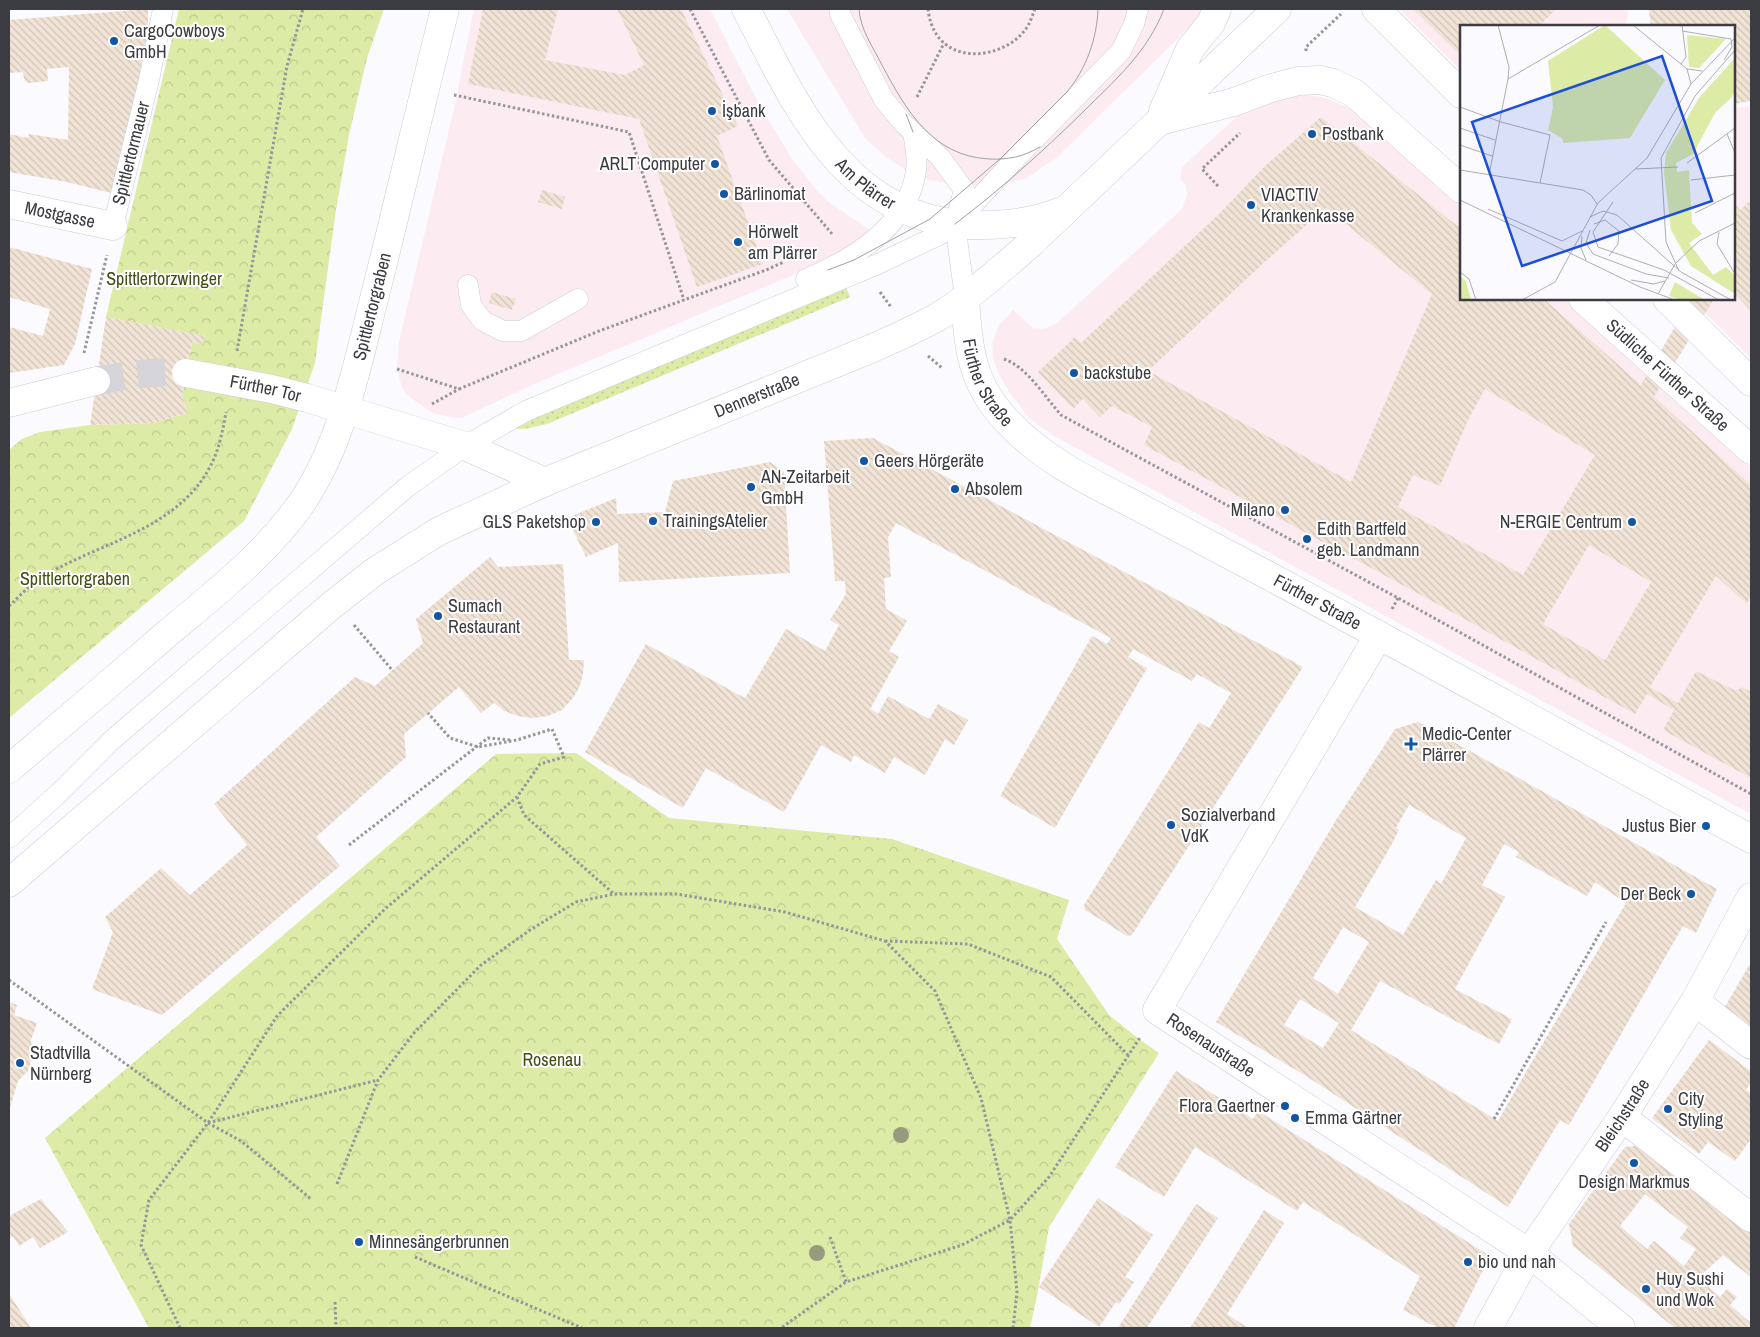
<svg xmlns="http://www.w3.org/2000/svg" width="1760" height="1337" viewBox="0 0 1760 1337" font-family="'Archivo Narrow',sans-serif">
<style>
.commercial{fill:#fcecf1}
.grass{fill:url(#grass-dots)}
.park{fill:url(#park-crowns)}
.building{fill:url(#building-back-hatch);fill-rule:evenodd}
.lines{fill:none;stroke-linecap:round;stroke-linejoin:round}
.minor-tunnel{stroke:#d5d4d8;stroke-width:28;stroke-dasharray:28 14;stroke-linecap:butt}
.service-casing{stroke:#cdcbdc;stroke-width:21}
.minor-casing{stroke:#cdcbdc;stroke-width:29}
.secondary-casing{stroke:#cdcbdc;stroke-width:29}
.path{stroke:#96959b;stroke-width:3;stroke-dasharray:2.5 2.5;stroke-linecap:butt}
.service{stroke:#fff;stroke-width:20}
.minor{stroke:#fff;stroke-width:28}
.secondary{stroke:#fff;stroke-width:28}
.tram{stroke:#a09fa5;stroke-width:1}
.minor-bridge-casing{stroke:#cdcbdc;stroke-width:29;stroke-linecap:butt}
.minor-bridge{stroke:#fff;stroke-width:28}
.tree{fill:#969b7d}
.poi-dot{fill:#1354a4;stroke:#fff;stroke-width:2}
.labels{text-anchor:middle;stroke-width:4;stroke-linejoin:round;paint-order:stroke}
.poi-label{font-size:18px;fill:#3b3b42;stroke:#fff;text-anchor:start}
.street-label{font-size:18px;fill:#3b3b42;stroke:#fff}
.park-label{font-size:18px;fill:#444e13;stroke:#fff}
.inset-road{fill:none;stroke:#aeaeb3;stroke-width:1}
.view{fill:#1d4ed8;fill-opacity:0.15;stroke:#1d4ed8;stroke-width:2.5}
.inset-edge{fill:none;stroke:#3b3b42;stroke-width:2.5}
</style>
<defs>
<pattern id="grass-dots" width="8" height="8" patternUnits="userSpaceOnUse" patternTransform="scale(1.25)"><rect width="8" height="8" fill="#dceba5"/><path d="M2 2h.1M6 6h.1" fill="none" stroke="#beca8f" stroke-width="1.8" stroke-linecap="round"/></pattern>
<pattern id="park-crowns" width="20" height="18" patternUnits="userSpaceOnUse" patternTransform="scale(1.25)"><rect width="20" height="18" fill="#dceba5"/><path d="M2 6a3 3 0 1 1 6 0M12 15a3 3 0 1 1 6 0" fill="none" stroke="#beca8f"/></pattern>
<pattern id="building-back-hatch" width="6" height="6" patternUnits="userSpaceOnUse" patternTransform="scale(1.25)"><rect width="6" height="6" fill="#f1e4d6"/><path d="M-1 5l2 2M0 0l6 6M5-1l2 2" fill="none" stroke="#d0c4b9"/></pattern>
</defs>
<rect width="100%" height="100%" fill="#fbfafe"/>
<path class="commercial" d="M474,9H710L759,104L792,159L818,192L830,203L873,232L847,248L800,272L532,385L462,418L450,417L433,413L425,408L408,396L402,388L397,369L399,342L455,104Z
M787,9H1206L1204,13L1055,159L1025,179L990,186L956,185L930,180L913,175L886,157L865,138Z
M1399,9H1629L1625,26H1461V71Z
M1285,94L1310,95L1326,98L1351,109L1359,114L1461,206V299H1565L1751,468V814L1054,436L1030,419L1009,392L999,374L993,358L992,343L999,325L1013,310L1033,328L1043,329L1056,324L1182,209L1187,195L1186,186L1180,179L1182,167L1242,112Z
M1751,106V358L1691,299H1734V108Z"/>
<path class="grass" d="M846,287L850,297L547,424L524,429L512,428Z"/>
<path class="park" d="M179,9H384L367,58L349,135L336,210L315,363L292,429L244,521L9,718V450L22,439L40,432L90,425L154,423L188,413L182,396L192,342L203,344L204,336L106,317Z
M576,753L669,818L892,839L1069,900L1057,939L1109,1015L1139,1039L1159,1053L1049,1227L1037,1296L1030,1328H149L45,1138L496,754Z"/>
<path class="building" d="M148,9V52L115,194L67,182L9,172V134L28,138L29,134L68,140L69,67L47,69L48,81L28,83L24,80L23,72L9,73V20Z
M483,9H558L545,60L625,75L644,65L617,9H681L738,126L717,136L763,264L697,287L639,119L468,84Z
M1413,9H1556L1539,26H1461V56Z
M1649,9H1751V101L1734,104V26H1651Z
M1321,117L1461,229V299H1544L1641,385L1691,299H1714L1654,397L1751,485V595L1747,604L1716,576L1650,687L1678,703L1696,671L1736,691L1742,687L1751,692V778L1663,730L1674,710L1647,694L1635,714L1443,607L1144,445L1152,427L1112,406L1100,417L1083,399L1073,409L1038,372L1075,337L1081,343L1219,214L1265,166ZM1326,208L1432,294L1351,482L1148,371L1268,259ZM1485,389L1595,455L1523,575L1398,507L1413,475L1440,486L1468,420ZM1589,545L1651,582L1605,660L1543,624Z
M542,190L565,197L562,209L538,202Z
M1751,200V311L1734,293V203L1740,210Z
M9,247L92,269L75,344L64,365L9,373V327L43,336L50,309L9,297Z
M492,292L516,299L512,310L489,303Z
M106,317L205,336L203,344L192,342L182,396L188,413L154,423L90,425Z
M873,438L1303,667L1132,935L1127,936L1085,910L1084,905L1199,722L1209,728L1231,693L1197,674L1192,681L1133,649L1128,657L1147,668L1055,828L1000,796L1092,636L1107,644L1111,638L896,523L888,537L891,577L884,578L886,609L907,621L889,651L899,657L870,709L878,714L888,696L929,719L938,704L968,720L954,745L945,739L925,775L894,757L885,773L854,755L851,762L821,745L784,812L706,768L683,808L585,752L646,644L745,698L786,629L825,651L839,625L830,620L846,594L845,581H835L824,441Z
M770,462L784,472L790,573L619,582L618,543L586,557L567,518L616,498L617,514L665,512L673,481Z
M490,557L498,567L563,564L569,660H584L583,675L579,688L573,698L562,710L548,716L533,718L518,716L504,711L494,703L481,713L459,687L404,734L406,757L316,837L340,866L162,1015L92,989L113,932L105,917L161,868L190,895L247,845L214,804L355,677L375,686L423,643L416,619Z
M1418,722L1717,889L1696,933L1683,926L1569,1125L1560,1120L1508,1207L1306,1076L1216,1022L1336,820L1395,729ZM1409,805L1466,838L1441,884L1436,880L1403,935L1355,907L1388,851L1399,830L1396,828ZM1504,844L1519,852L1516,857L1587,896L1595,882L1626,903L1530,1065L1498,1121L1351,1030L1380,981L1499,1044L1512,1019L1455,989L1505,897L1482,885ZM1343,927L1369,942L1338,994L1313,978ZM1300,999L1339,1023L1323,1048L1284,1025Z
M1751,962V1029L1722,1012Z
M9,1002L17,1005L14,1015L37,1023L31,1040L33,1055L28,1071L18,1081L9,1111Z
M1709,1040L1751,1071V1083L1746,1090L1751,1093V1139L1735,1161L1708,1142L1699,1154L1652,1118Z
M1176,1071L1253,1119L1258,1111L1490,1256L1454,1328H1438L1403,1310L1420,1276L1303,1202L1297,1211L1195,1147L1164,1197L1115,1167Z
M1640,1145L1685,1182L1751,1232V1277L1723,1255L1698,1278L1720,1297L1727,1289L1737,1297L1730,1305L1751,1323V1328H1675L1573,1246L1569,1224L1625,1147ZM1645,1194L1688,1227L1680,1238L1696,1249L1684,1266L1654,1241L1647,1249L1620,1226Z
M1098,1198L1153,1235L1125,1277L1134,1282L1119,1304L1116,1302L1099,1327L1039,1287Z
M41,1199L68,1232L40,1248L33,1237L19,1246L13,1236L9,1239V1216Z
M1196,1204L1218,1218L1147,1328H1118Z
M1264,1210L1284,1223L1227,1314L1248,1328H1190Z
M9,1293L15,1303L31,1328H9Z"/>
<g class="lines">
<path class="minor-tunnel" d="M96,381C128,375 153,371 186,373"/>
<g class="service-casing">
<g id="service">
<path d="M840,9V14L884,100L904,124L940,157L964,190L955,224L965,298"/>
<path id="s1" d="M113,226L149,80L163,9"/>
<path d="M806,279C852,260 910,225 916,170C918,157 915,145 913,132"/>
<path d="M468,285L471,305L483,321L503,331H521L578,299"/>
<path d="M9,838L59,793L112,740L407,487L465,446L526,411L878,264L939,235L955,224L1017,157L1121,51L1134,24L1138,9"/>
</g>
</g>
<g class="minor-casing">
<g id="minor">
<path id="s2" d="M9,204L113,226"/>
<path id="s3" d="M965,298C968,346 971,384 1007,421C1043,460 1088,481 1135,505C1180,529 1226,553 1271,577C1432,663 1591,752 1751,839"/>
<path d="M307,398L465,446L545,482"/>
<path d="M9,403L96,381"/>
<path id="s4" d="M1379,635L1157,1010L1529,1253L1621,1328"/>
<path d="M1695,1001L1751,1045"/>
<path d="M1622,1117L1751,1218"/>
<path id="s5" d="M1488,1328L1529,1253L1622,1117L1695,1001L1751,897"/>
</g>
</g>
<g class="secondary-casing">
<g id="secondary">
<path id="s6" d="M746,9C796,105 843,217 969,225C1001,226 1033,223 1062,211"/>
<path d="M1376,9L1461,94"/>
<path d="M1163,111L1190,49L1211,23L1217,9"/>
<path d="M1160,121L1234,102L1268,89L1298,81L1320,80L1333,83L1354,93L1461,189"/>
<path id="s7" d="M1583,299L1751,450"/>
<path d="M1667,299L1751,382"/>
<path id="s8" d="M9,769C62,724 116,678 169,632C217,592 267,553 303,501C342,442 356,370 373,303C398,205 420,107 445,9"/>
<path id="s9" d="M9,883L332,605L374,572L439,531L545,482L873,348C895,338 916,329 936,318C970,297 1000,270 1030,244L1277,9"/>
</g>
</g>
<path class="path" d="M690,9L769,160L833,235
M928,9C929,20 934,35 944,43C967,63 1008,53 1025,30C1030,24 1032,16 1035,9
M1306,51V47L1341,14
M454,95L629,132L684,300
M917,97L944,43
M1218,186L1202,169L1240,133
M880,292L891,307
M237,351L287,66L303,9
M84,353L107,255
M928,356L942,368
M1004,359C1027,367 1045,397 1061,415L1398,598L1751,794
M397,369L459,389L599,331L766,270L784,262
M432,404L459,389
M9,606C20,596 31,583 44,576C101,542 176,530 210,467C219,450 223,430 226,412
M1392,609L1398,598
M354,625L393,671
M517,797L524,815L614,894
M349,845L488,738L511,740
M885,941L968,944L1051,977L1128,1055
M9,980L208,1123L241,1141L311,1199
M1494,1119L1606,922
M208,1123L378,1080
M337,1184L378,1080L414,1033L481,965L530,930L576,902L614,894H676L785,912L885,941L935,991L981,1098L1010,1220L962,1245L846,1282L781,1328
M830,1237L846,1282
M415,1257L582,1328
M335,1302L336,1328
M180,1328L141,1245L149,1200L208,1123L277,1016L385,909L517,797L540,764L564,757L552,729L517,740L478,747L450,738L428,713
M1013,1328L1017,1292L1010,1220L1049,1177L1141,1036"/>
<use href="#service" class="service"/>
<use href="#minor" class="minor"/>
<use href="#secondary" class="secondary"/>
<path class="tram" d="M859,9C860,29 873,47 882,65C906,110 932,156 989,159C1007,160 1023,157 1040,147
M906,114L913,132
M955,224C1000,190 1042,152 1082,113C1114,81 1148,52 1164,9
M828,270L854,260L930,219L1000,159L1067,92C1086,69 1097,39 1098,9"/>
<g class="minor-bridge-casing">
<g id="minor-bridge">
<path id="s10" d="M186,373L272,389L307,398"/>
</g>
</g>
<use href="#minor-bridge" class="minor-bridge"/>
</g>
<g class="tree">
<circle cx="901" cy="1135" r="8"/>
<circle cx="817" cy="1253" r="8"/>
</g>
<g class="poi-dot">
<circle cx="114" cy="41" r="5"/>
<circle cx="712" cy="111" r="5"/>
<circle cx="1312" cy="134" r="5"/>
<circle cx="715" cy="164" r="5"/>
<circle cx="724" cy="194" r="5"/>
<circle cx="1251" cy="205" r="5"/>
<circle cx="738" cy="242" r="5"/>
<circle cx="1074" cy="373" r="5"/>
<circle cx="864" cy="461" r="5"/>
<circle cx="751" cy="487" r="5"/>
<circle cx="955" cy="489" r="5"/>
<circle cx="1285" cy="510" r="5"/>
<circle cx="653" cy="521" r="5"/>
<circle cx="596" cy="522" r="5"/>
<circle cx="1632" cy="522" r="5"/>
<circle cx="1307" cy="539" r="5"/>
<circle cx="438" cy="616" r="5"/>
<path d="M1408.5 736.5h5v5h5v5h-5v5h-5v-5h-5v-5h5z"/>
<circle cx="1171" cy="825" r="5"/>
<circle cx="1706" cy="826" r="5"/>
<circle cx="1691" cy="894" r="5"/>
<circle cx="20" cy="1063" r="5"/>
<circle cx="1285" cy="1106" r="5"/>
<circle cx="1668" cy="1109" r="5"/>
<circle cx="1295" cy="1118" r="5"/>
<circle cx="1634" cy="1163" r="5"/>
<circle cx="359" cy="1242" r="5"/>
<circle cx="1468" cy="1262" r="5"/>
<circle cx="1646" cy="1289" r="5"/>
</g>
<g class="labels">
<g class="poi-label">
<text x="124" y="37">CargoCowboys<tspan x="124" dy="21">GmbH</tspan></text>
<text x="722" y="117">İşbank</text>
<text x="1322" y="140">Postbank</text>
<text x="705" y="170" text-anchor="end">ARLT Computer</text>
<text x="734" y="200">Bärlinomat</text>
<text x="1261" y="201">VIACTIV<tspan x="1261" dy="21">Krankenkasse</tspan></text>
<text x="748" y="238">Hörwelt<tspan x="748" dy="21">am Plärrer</tspan></text>
<text x="1084" y="379">backstube</text>
<text x="874" y="467">Geers Hörgeräte</text>
<text x="761" y="483">AN-Zeitarbeit<tspan x="761" dy="21">GmbH</tspan></text>
<text x="965" y="495">Absolem</text>
<text x="1275" y="516" text-anchor="end">Milano</text>
<text x="663" y="527">TrainingsAtelier</text>
<text x="586" y="528" text-anchor="end">GLS Paketshop</text>
<text x="1622" y="528" text-anchor="end">N-ERGIE Centrum</text>
<text x="1317" y="535">Edith Bartfeld<tspan x="1317" dy="21">geb. Landmann</tspan></text>
<text x="448" y="612">Sumach<tspan x="448" dy="21">Restaurant</tspan></text>
<text x="1422" y="740">Medic-Center<tspan x="1422" dy="21">Plärrer</tspan></text>
<text x="1181" y="821">Sozialverband<tspan x="1181" dy="21">VdK</tspan></text>
<text x="1696" y="832" text-anchor="end">Justus Bier</text>
<text x="1681" y="900" text-anchor="end">Der Beck</text>
<text x="30" y="1059">Stadtvilla<tspan x="30" dy="21">Nürnberg</tspan></text>
<text x="1678" y="1105">City<tspan x="1678" dy="21">Styling</tspan></text>
<text x="1275" y="1112" text-anchor="end">Flora Gaertner</text>
<text x="1305" y="1124">Emma Gärtner</text>
<text x="1634" y="1188" text-anchor="middle">Design Markmus</text>
<text x="369" y="1248">Minnesängerbrunnen</text>
<text x="1478" y="1268">bio und nah</text>
<text x="1656" y="1285">Huy Sushi<tspan x="1656" dy="21">und Wok</tspan></text>
</g>
<g class="street-label">
<text dy="6" stroke="none"><textPath href="#s1" startOffset="75">Spittlertormauer</textPath></text>
<text dy="6" stroke="none"><textPath href="#s6" startOffset="214">Am Plärrer</textPath></text>
<text dy="6" stroke="none"><textPath href="#s2" startOffset="52">Mostgasse</textPath></text>
<text dy="6" stroke="none"><textPath href="#s8" startOffset="606">Spittlertorgraben</textPath></text>
<text dy="6" stroke="none"><textPath href="#s7" startOffset="114">Südliche Fürther Straße</textPath></text>
<text dy="6" stroke="none"><textPath href="#s3" startOffset="89">Fürther Straße</textPath></text>
<text dy="6" stroke="none"><textPath href="#s10" startOffset="81">Fürther Tor</textPath></text>
<text dy="6" stroke="none"><textPath href="#s9" startOffset="902">Dennerstraße</textPath></text>
<text dy="6" stroke="none"><textPath href="#s3" startOffset="494">Fürther Straße</textPath></text>
<text dy="6" stroke="none"><textPath href="#s4" startOffset="500">Rosenaustraße</textPath></text>
<text dy="6" stroke="none"><textPath href="#s5" startOffset="252">Bleichstraße</textPath></text>
</g>
<g class="park-label">
<text x="164" y="285">Spittlertorzwinger</text>
<text x="75" y="585">Spittlertorgraben</text>
<text x="552" y="1066">Rosenau</text>
</g>
</g>
<g transform="translate(1460 25)">
<rect width="275" height="275" fill="#fbfafe"/>
<path d="M215,257L238,271L246,275H221L209,271Z" fill="#dceba5"/>
<path d="M0,251L6,256L11,275H0Z" fill="#dceba5"/>
<path d="M145,0L205,55L170,113L103,118V114L88,105L93,82L88,36ZM227,10L266,14L239,43L229,42ZM275,33V65L272,72L255,88L233,129L216,138L217,147L229,145L232,198L242,209L229,218L253,250L266,242L275,251V269L231,241L211,205L204,148L206,128L239,73Z" fill="#dceba5"/>
<path class="inset-road" d="M38,0L49,42L48,54M173,0L227,44L242,46M222,6L271,14L272,22L264,35M221,39L226,32L222,0M227,44L231,59M0,82L41,97L90,110L80,158M0,103L35,115M267,109L275,128M0,120L32,131M227,138L275,103M175,144L218,142M0,145L123,165L131,170L137,179M29,150L48,54L140,0M231,155L275,150M0,175L180,262L215,275M153,177L133,207L138,222L204,245L259,275M28,184L102,216L122,206M235,188L275,168M130,192L143,186L157,190L221,247L271,275M134,199L145,195L159,206L158,219L149,231M130,205L126,218L133,229L186,249L209,253M259,207L257,219L275,249M122,211L121,223L126,235M216,238L239,216L275,198M219,246L206,217L201,133L235,71L275,25M0,247L9,254L16,275M171,255L194,259L205,256M198,269L215,239M62,275L95,257L138,178L187,133L231,59L275,13"/>
<path class="view" d="M202,31L252,176L62,241L12,97Z"/>
<rect width="275" height="275" class="inset-edge"/>
</g>
<rect width="1760" height="1337" fill="none" stroke="#3b3b42" stroke-width="20"/>
</svg>
